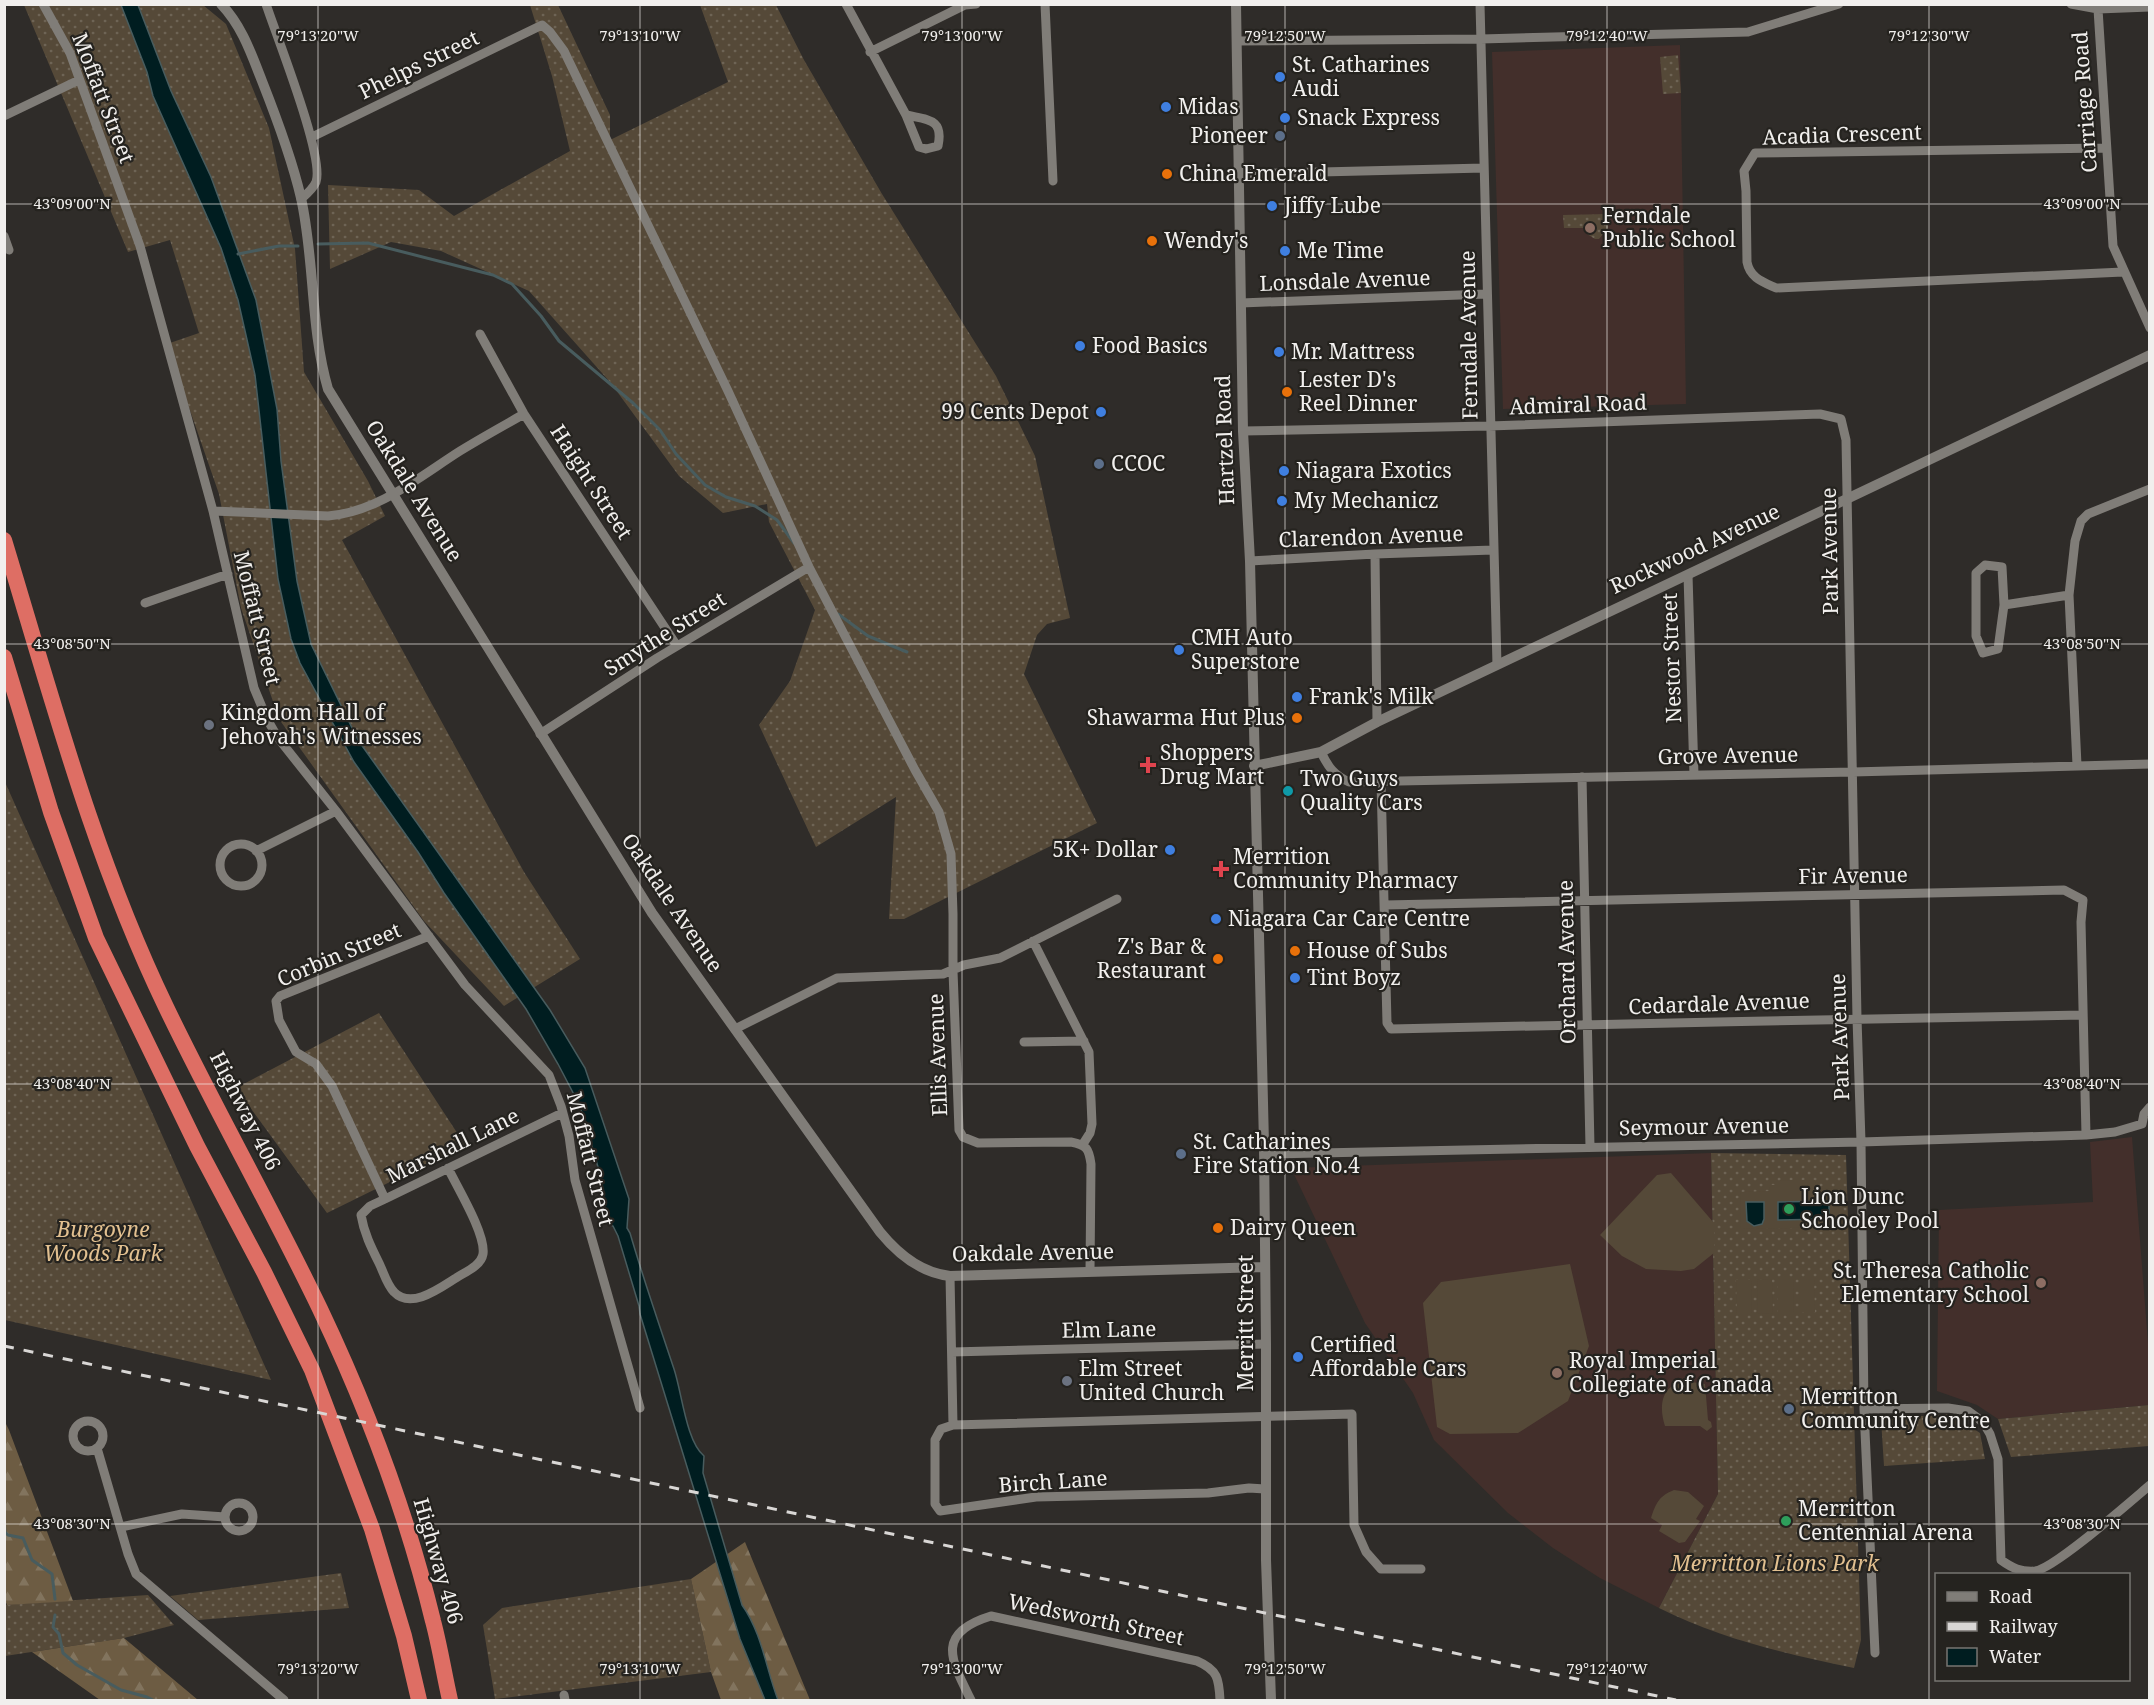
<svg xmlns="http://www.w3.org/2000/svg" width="2154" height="1705" viewBox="0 0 2154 1705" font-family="'Noto Serif',serif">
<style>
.education{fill:#432f2b}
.grass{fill:url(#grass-dots)}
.forest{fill:url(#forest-firs)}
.pitch{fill:#554938}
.water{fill:#001d20;stroke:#485c5e;stroke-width:1.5}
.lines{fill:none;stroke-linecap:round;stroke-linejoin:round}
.stream{stroke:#485c5e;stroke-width:3}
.minor{stroke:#807d78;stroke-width:9}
.tertiary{stroke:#807d78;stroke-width:10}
.motorway{stroke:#de6e64;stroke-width:16}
.rail{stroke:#d9d7d5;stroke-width:3;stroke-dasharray:10 10;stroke-linecap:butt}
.ticks{fill:none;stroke:#f1efed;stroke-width:1.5;stroke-opacity:0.45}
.shop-dot{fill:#3f7fe0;stroke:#25231f;stroke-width:2}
.service-dot{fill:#5c6f8a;stroke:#25231f;stroke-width:2}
.food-dot{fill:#e8710a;stroke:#25231f;stroke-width:2}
.education-dot{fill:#8d6e63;stroke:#25231f;stroke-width:2}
.worship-dot{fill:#6b7280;stroke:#25231f;stroke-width:2}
.health-dot{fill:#e0444e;stroke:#25231f;stroke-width:2}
.culture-dot{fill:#0f9aa8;stroke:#25231f;stroke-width:2}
.leisure-dot{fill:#2e9e5b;stroke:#25231f;stroke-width:2}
.labels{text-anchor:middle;stroke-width:4.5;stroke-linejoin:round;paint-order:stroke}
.street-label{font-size:21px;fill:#f1efed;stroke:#25231f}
.poi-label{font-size:21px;fill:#f1efed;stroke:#25231f;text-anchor:start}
.park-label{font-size:21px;font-style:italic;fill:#e2c090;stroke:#25231f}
.ticks-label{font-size:15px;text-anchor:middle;fill:#f1efed;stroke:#25231f;stroke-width:4.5;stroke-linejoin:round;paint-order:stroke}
</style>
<defs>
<pattern id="grass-dots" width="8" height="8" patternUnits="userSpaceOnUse" patternTransform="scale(1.5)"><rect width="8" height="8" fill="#554938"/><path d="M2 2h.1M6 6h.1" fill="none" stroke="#6e6455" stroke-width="1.8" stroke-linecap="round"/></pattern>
<pattern id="forest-firs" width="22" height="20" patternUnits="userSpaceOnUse" patternTransform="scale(1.5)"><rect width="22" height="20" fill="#6d5c43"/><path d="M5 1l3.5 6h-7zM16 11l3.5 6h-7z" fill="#82745e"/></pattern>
</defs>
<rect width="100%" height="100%" fill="#2f2c29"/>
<path class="education" d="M1680,45L1686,404L1503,409L1492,52Z
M2132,1137L2149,1356V1405L1998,1419L1977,1405L1937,1391L1939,1210L2093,1202L2090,1142Z
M1711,1153L1718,1494L1659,1608L1600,1578L1553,1548L1508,1513L1434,1440L1413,1393L1365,1323L1291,1168Z"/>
<path class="grass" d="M24,5H203L226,24L269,128L295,249L304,372L368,481L385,516L342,540L524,872L580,959L504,1006L424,921L279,719L241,608L219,494L167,344L199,333L170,240L128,252Z
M530,5H558L610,115V140L728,82L700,5H776L804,60L882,194L996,376L1035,456L1070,618L1047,624L1037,635L1024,674L1097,823L904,919H889L896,797L816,847L759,725L790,681L815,610L769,522L767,504L723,513L679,476L610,382L529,291L441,251L391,242L330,269L328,185L419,190L454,216L570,151L552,76Z
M1678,55L1681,93L1663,94L1660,57Z
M1607,214L1608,228L1599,239H1595L1587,234L1586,228H1564L1563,215Z
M5,782L271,1380L5,1320Z
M379,1013L465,1145L327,1213L236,1088Z
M1711,1153L1846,1155L1861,1640L1854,1668C1786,1654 1721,1639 1659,1608L1718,1494Z
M2149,1405V1446L2011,1457L1998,1419Z
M1951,1414L1980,1433L1985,1459L1884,1466L1881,1419Z
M341,1573L349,1608L198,1620L170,1596Z
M691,1579L711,1672L495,1699L483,1625L502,1608Z
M148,1595L174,1625L124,1638L5,1656L4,1605Z"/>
<path class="forest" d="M5,1422L9,1430L73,1601L7,1605L5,1600Z
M745,1542L810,1700H721L711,1672L691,1579Z
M124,1638L198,1700H100L32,1652Z"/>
<path class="pitch" d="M1671,1173L1714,1223V1253L1694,1269L1681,1271L1646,1269L1622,1256L1600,1235L1657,1175Z
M1790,1180H1815L1816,1189L1838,1188L1839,1227L1741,1229L1740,1192L1769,1191L1770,1185H1779V1181Z
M1570,1264L1589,1346L1568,1401L1518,1433L1450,1434L1437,1427L1423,1303L1441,1282Z
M1772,1279L1773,1313L1758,1314L1757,1280Z
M1778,1279H1793L1794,1313H1778Z
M1799,1279H1814L1815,1312H1799Z
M1736,1280H1751L1752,1314H1737Z
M1685,1381L1705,1384L1708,1420L1711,1422L1712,1427L1707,1431L1700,1426H1665C1661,1414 1659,1396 1671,1387C1674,1384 1681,1383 1685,1381Z
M1674,1490L1688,1492L1704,1506L1696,1519L1700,1521L1685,1542L1679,1543L1659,1531L1662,1525L1651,1518C1656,1503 1659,1496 1674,1490Z"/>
<path class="water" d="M121,5H138L171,91L211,177L256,300L277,409L281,461L297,581L311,644L358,740L550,1010L585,1068L629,1199L627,1228L630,1233C643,1278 659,1324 674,1369C682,1393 686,1441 704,1456L703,1473L742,1605C762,1633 766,1669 778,1700H765L740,1639L640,1314L639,1306L618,1236L613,1226L604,1222L598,1167L580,1106L558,1064L526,1009L444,893L418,852L354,762L300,663L291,639L278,579L255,375L238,300L221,248L153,96L147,72Z
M1829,1201V1219L1778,1220V1202Z
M1746,1202H1764V1219L1762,1224L1754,1226L1747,1221Z"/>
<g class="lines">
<path class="stream" d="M318,244L368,243L493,275L512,284L541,316L559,341L633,403L660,430L676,454L705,485L726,497L755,506L777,520L794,543
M238,254L279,246H298
M838,614L868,636L907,652
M4,1518L5,1532L8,1535L23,1538L32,1560L52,1574L55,1599
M55,1615L53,1627L59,1634L63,1653L77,1665L121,1690L147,1697L153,1700"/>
<path class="minor" d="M43,4L70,53L140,246L213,511L254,688L267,719L278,738L336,811L465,985L549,1075L561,1106L569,1136L575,1180L640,1408
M266,4C276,35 325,157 316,182C313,189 307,194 301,199
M846,4L906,115L919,147L926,149L938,146C944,118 927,120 906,115
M1045,4L1053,181
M1480,4L1497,665
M2071,4L2098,9L2150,7
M2098,9L2113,246L2150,328
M1237,41L1481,39L1748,32L1839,4
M870,52L965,5L976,4
M4,116L79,80
M312,137L542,25L550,32L564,51L728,391L809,567L915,770L939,812L951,854L953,914V971L959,1130L963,1137L978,1143L1071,1142C1087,1145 1089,1149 1091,1164L1090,1271
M2106,148L1755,153L1744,171L1746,191L1747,262C1750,278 1763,282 1776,288L2123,272
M1240,174L1484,168
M4,236L9,250
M1241,303L1487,294
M480,334L524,414L677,646
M1243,431L1489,426L1820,414L1841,419L1846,440L1857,1018L1861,1142L1864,1409L1875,1653
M213,511L328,516C378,512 419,477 460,451C481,438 503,426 524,414
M1375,554L1377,722
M1250,561L1375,554L1493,550
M1985,565L2002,567L2004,605L1998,649L1983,653L1976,636V573Z
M1688,575L1694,775
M145,603L228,574
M2004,605L2069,595
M540,734L657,658L809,567
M1321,752C1328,767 1334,775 1349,782L1853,772L2150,764
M2077,765L2069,595L2075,541L2081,521L2088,514L2150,489
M1582,777L1590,1147
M1381,781L1387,1023L1391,1029C1622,1025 1852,1018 2083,1015
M220 865a21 21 0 1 1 42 0a21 21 0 1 1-42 0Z
M256,851L336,811
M1385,905L2064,890L2083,900L2081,922L2086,1135
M1033,941L1089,1052L1092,1124L1090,1133L1083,1144
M735,1029L837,978L943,974L964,965L1000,958L1117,899
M1024,1042L1084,1041
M2142,1124L2144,1114L2150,1107
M1264,1154L1861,1142L2086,1135L2115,1132L2142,1124
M448,1168C457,1187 486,1234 483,1254C481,1266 465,1272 456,1278C440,1288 411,1310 394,1292C387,1285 383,1271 379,1263C371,1247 364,1233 361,1215L370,1206L385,1199L562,1113
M385,1199L332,1086L316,1064L296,1052L279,1020L276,1001L280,996L429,936
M950,1276L953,1425
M952,1352L1266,1344
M1864,1409L1948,1408L1968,1411L1983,1422L1990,1434L1998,1459L2001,1560C2012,1568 2021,1572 2035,1571C2054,1569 2131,1501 2150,1485
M73 1436a15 15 0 1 1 30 0a15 15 0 1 1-30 0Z
M97,1448L128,1554L136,1574L284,1700
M1265,1489L1249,1488L1208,1493L1036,1497L940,1511L935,1504V1440L941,1429L953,1425L1352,1414L1354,1525L1366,1552L1381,1569H1421
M225 1517a14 14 0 1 1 28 0a14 14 0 1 1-28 0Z
M121,1527L182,1514L225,1517
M564,1695L565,1700
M971,1700C951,1660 935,1633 991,1616L1197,1661C1218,1670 1219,1679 1220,1700"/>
<path class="tertiary" d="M221,4C242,26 251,53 262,81C277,119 292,159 301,198C315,261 310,327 328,389L652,913L880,1232C898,1254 921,1273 950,1276L1265,1267
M1236,4L1243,431L1250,561L1264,1144L1266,1344V1560L1271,1700
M1254,766L1321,752L1377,722L2150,355"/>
<path class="motorway" d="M4,540C52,698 94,858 166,1007C215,1109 271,1207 320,1309C367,1408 407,1514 433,1621C440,1647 444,1674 450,1700
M4,657L51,812L96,938L197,1146L264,1272L312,1370L372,1529L404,1636L419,1700"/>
<path class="rail" d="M4,1346L1676,1700"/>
</g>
<path class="ticks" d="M318,4V1700M640,4V1700M962,4V1700M1285,4V1700M1607,4V1700M1929,4V1700M4,204H2150M4,644H2150M4,1084H2150M4,1524H2150"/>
<g class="shop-dot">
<circle cx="1280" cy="77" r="6"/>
<circle cx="1166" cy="107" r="6"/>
<circle cx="1285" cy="118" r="6"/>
<circle cx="1272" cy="206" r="6"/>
<circle cx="1285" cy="251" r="6"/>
<circle cx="1080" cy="346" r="6"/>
<circle cx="1279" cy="352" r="6"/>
<circle cx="1101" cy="412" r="6"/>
<circle cx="1284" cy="471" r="6"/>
<circle cx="1282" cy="501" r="6"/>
<circle cx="1179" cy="650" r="6"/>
<circle cx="1297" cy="697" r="6"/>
<circle cx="1170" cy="850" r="6"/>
<circle cx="1216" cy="919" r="6"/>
<circle cx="1295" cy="978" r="6"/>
<circle cx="1298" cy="1357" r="6"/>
</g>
<g class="service-dot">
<circle cx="1280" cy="136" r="6"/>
<circle cx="1099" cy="464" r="6"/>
<circle cx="1181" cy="1154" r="6"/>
<circle cx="1789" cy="1409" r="6"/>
</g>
<g class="food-dot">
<circle cx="1167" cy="174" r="6"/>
<circle cx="1152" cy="241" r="6"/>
<circle cx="1287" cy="392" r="6"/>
<circle cx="1297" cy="718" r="6"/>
<circle cx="1295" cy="951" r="6"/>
<circle cx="1218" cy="959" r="6"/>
<circle cx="1218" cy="1228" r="6"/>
</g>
<g class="education-dot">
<circle cx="1590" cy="228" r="6"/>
<circle cx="2041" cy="1283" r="6"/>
<circle cx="1557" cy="1373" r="6"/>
</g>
<g class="worship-dot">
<circle cx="209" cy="725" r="6"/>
<circle cx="1067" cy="1381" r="6"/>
</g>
<g class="health-dot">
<path d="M1145 756h6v6h6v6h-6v6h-6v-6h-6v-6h6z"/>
<path d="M1218 860h6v6h6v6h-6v6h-6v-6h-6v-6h6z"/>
</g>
<circle class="culture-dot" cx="1288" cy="791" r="6"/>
<g class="leisure-dot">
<circle cx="1789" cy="1209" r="6"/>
<circle cx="1786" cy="1521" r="6"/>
</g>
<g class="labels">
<g class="street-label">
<text transform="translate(419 65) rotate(-26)" y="7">Phelps Street</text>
<text transform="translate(103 98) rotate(69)" y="7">Moffatt Street</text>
<text transform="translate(2085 102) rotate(-94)" y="7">Carriage Road</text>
<text transform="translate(1842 135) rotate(-2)" y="7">Acadia Crescent</text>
<text transform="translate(1345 281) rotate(-2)" y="7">Lonsdale Avenue</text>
<text transform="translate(1469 335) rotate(-91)" y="7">Ferndale Avenue</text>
<text transform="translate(1578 405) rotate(-2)" y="7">Admiral Road</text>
<text transform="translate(1225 440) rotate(-92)" y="7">Hartzel Road</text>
<text transform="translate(591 482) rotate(57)" y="7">Haight Street</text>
<text transform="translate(414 491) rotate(58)" y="7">Oakdale Avenue</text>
<text transform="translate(1371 537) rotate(-2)" y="7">Clarendon Avenue</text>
<text transform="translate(1695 549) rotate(-25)" y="7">Rockwood Avenue</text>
<text transform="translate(1830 551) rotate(-91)" y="7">Park Avenue</text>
<text transform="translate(257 618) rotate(76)" y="7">Moffatt Street</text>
<text transform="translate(665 634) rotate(-32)" y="7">Smythe Street</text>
<text transform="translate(1672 658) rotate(-92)" y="7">Nestor Street</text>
<text transform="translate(1728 756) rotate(-1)" y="7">Grove Avenue</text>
<text transform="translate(1853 876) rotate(-1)" y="7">Fir Avenue</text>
<text transform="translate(672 903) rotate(56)" y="7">Oakdale Avenue</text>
<text transform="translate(339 955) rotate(-23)" y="7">Corbin Street</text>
<text transform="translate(1567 962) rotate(-91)" y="7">Orchard Avenue</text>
<text transform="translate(1719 1004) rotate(-2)" y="7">Cedardale Avenue</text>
<text transform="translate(1840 1037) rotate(-92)" y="7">Park Avenue</text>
<text transform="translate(938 1055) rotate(-92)" y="7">Ellis Avenue</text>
<text transform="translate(245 1111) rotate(63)" y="7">Highway 406</text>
<text transform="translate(1704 1127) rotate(-1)" y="7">Seymour Avenue</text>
<text transform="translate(453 1146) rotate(-26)" y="7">Marshall Lane</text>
<text transform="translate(590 1159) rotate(76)" y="7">Moffatt Street</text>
<text transform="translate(1033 1253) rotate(-1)" y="7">Oakdale Avenue</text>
<text transform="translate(1246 1323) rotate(-90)" y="7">Merritt Street</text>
<text transform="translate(1109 1330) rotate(-1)" y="7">Elm Lane</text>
<text transform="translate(1053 1482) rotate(-4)" y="7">Birch Lane</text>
<text transform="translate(438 1561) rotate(74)" y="7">Highway 406</text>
<text transform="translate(1096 1620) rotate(12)" y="7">Wedsworth Street</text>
</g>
<g class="poi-label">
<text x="1292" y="72">St. Catharines<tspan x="1292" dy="24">Audi</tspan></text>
<text x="1178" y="114">Midas</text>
<text x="1297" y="125">Snack Express</text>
<text x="1268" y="143" text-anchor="end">Pioneer</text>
<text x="1179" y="181">China Emerald</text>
<text x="1284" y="213">Jiffy Lube</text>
<text x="1602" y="223">Ferndale<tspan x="1602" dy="24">Public School</tspan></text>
<text x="1164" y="248">Wendy's</text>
<text x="1297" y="258">Me Time</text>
<text x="1092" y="353">Food Basics</text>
<text x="1291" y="359">Mr. Mattress</text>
<text x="1299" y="387">Lester D's<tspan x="1299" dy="24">Reel Dinner</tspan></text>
<text x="1089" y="419" text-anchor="end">99 Cents Depot</text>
<text x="1111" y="471">CCOC</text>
<text x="1296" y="478">Niagara Exotics</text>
<text x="1294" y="508">My Mechanicz</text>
<text x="1191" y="645">CMH Auto<tspan x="1191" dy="24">Superstore</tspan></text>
<text x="1309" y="704">Frank's Milk</text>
<text x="221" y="720">Kingdom Hall of<tspan x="221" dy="24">Jehovah's Witnesses</tspan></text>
<text x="1285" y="725" text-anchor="end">Shawarma Hut Plus</text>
<text x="1160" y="760">Shoppers<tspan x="1160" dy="24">Drug Mart</tspan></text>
<text x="1300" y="786">Two Guys<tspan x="1300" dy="24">Quality Cars</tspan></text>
<text x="1158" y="857" text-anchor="end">5K+ Dollar</text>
<text x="1233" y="864">Merrition<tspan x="1233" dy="24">Community Pharmacy</tspan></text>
<text x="1228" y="926">Niagara Car Care Centre</text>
<text x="1206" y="954" text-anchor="end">Z's Bar &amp;<tspan x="1206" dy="24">Restaurant</tspan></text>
<text x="1307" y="958">House of Subs</text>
<text x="1307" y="985">Tint Boyz</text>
<text x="1193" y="1149">St. Catharines<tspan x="1193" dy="24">Fire Station No.4</tspan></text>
<text x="1801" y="1204">Lion Dunc<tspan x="1801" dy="24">Schooley Pool</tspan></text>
<text x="1230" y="1235">Dairy Queen</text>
<text x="2029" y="1278" text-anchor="end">St. Theresa Catholic<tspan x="2029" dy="24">Elementary School</tspan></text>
<text x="1310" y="1352">Certified<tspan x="1310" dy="24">Affordable Cars</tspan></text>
<text x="1569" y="1368">Royal Imperial<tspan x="1569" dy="24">Collegiate of Canada</tspan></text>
<text x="1079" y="1376">Elm Street<tspan x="1079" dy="24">United Church</tspan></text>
<text x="1801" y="1404">Merritton<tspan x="1801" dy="24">Community Centre</tspan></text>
<text x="1798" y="1516">Merritton<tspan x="1798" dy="24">Centennial Arena</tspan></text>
</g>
<g class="park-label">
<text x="103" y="1237">Burgoyne<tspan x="103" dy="24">Woods Park</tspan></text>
<text x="1775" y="1571">Merritton Lions Park</text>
</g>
</g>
<g class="ticks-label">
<text x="318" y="41">79°13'20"W</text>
<text x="640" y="41">79°13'10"W</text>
<text x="962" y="41">79°13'00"W</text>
<text x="1285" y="41">79°12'50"W</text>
<text x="1607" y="41">79°12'40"W</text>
<text x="1929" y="41">79°12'30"W</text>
<text x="72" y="209">43°09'00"N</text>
<text x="2082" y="209">43°09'00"N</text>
<text x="72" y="649">43°08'50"N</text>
<text x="2082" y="649">43°08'50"N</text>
<text x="72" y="1089">43°08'40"N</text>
<text x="2082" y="1089">43°08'40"N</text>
<text x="72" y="1529">43°08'30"N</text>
<text x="2082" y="1529">43°08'30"N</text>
<text x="318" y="1674">79°13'20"W</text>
<text x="640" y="1674">79°13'10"W</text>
<text x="962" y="1674">79°13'00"W</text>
<text x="1285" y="1674">79°12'50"W</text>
<text x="1607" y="1674">79°12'40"W</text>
</g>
<rect width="2154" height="1705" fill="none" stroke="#f1efed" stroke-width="12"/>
<rect x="1935" y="1573" width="195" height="108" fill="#25231f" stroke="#777571" stroke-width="1.5"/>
<rect x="1947" y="1592" width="30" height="9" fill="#807d78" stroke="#777571" stroke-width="1.5"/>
<text x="1989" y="1603" font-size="18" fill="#f1efed">Road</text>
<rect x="1947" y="1622" width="30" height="9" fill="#d9d7d5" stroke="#777571" stroke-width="1.5"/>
<text x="1989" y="1633" font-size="18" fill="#f1efed">Railway</text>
<rect x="1947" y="1648" width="30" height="18" fill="#001d20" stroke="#777571" stroke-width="1.5"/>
<text x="1989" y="1663" font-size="18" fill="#f1efed">Water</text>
</svg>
